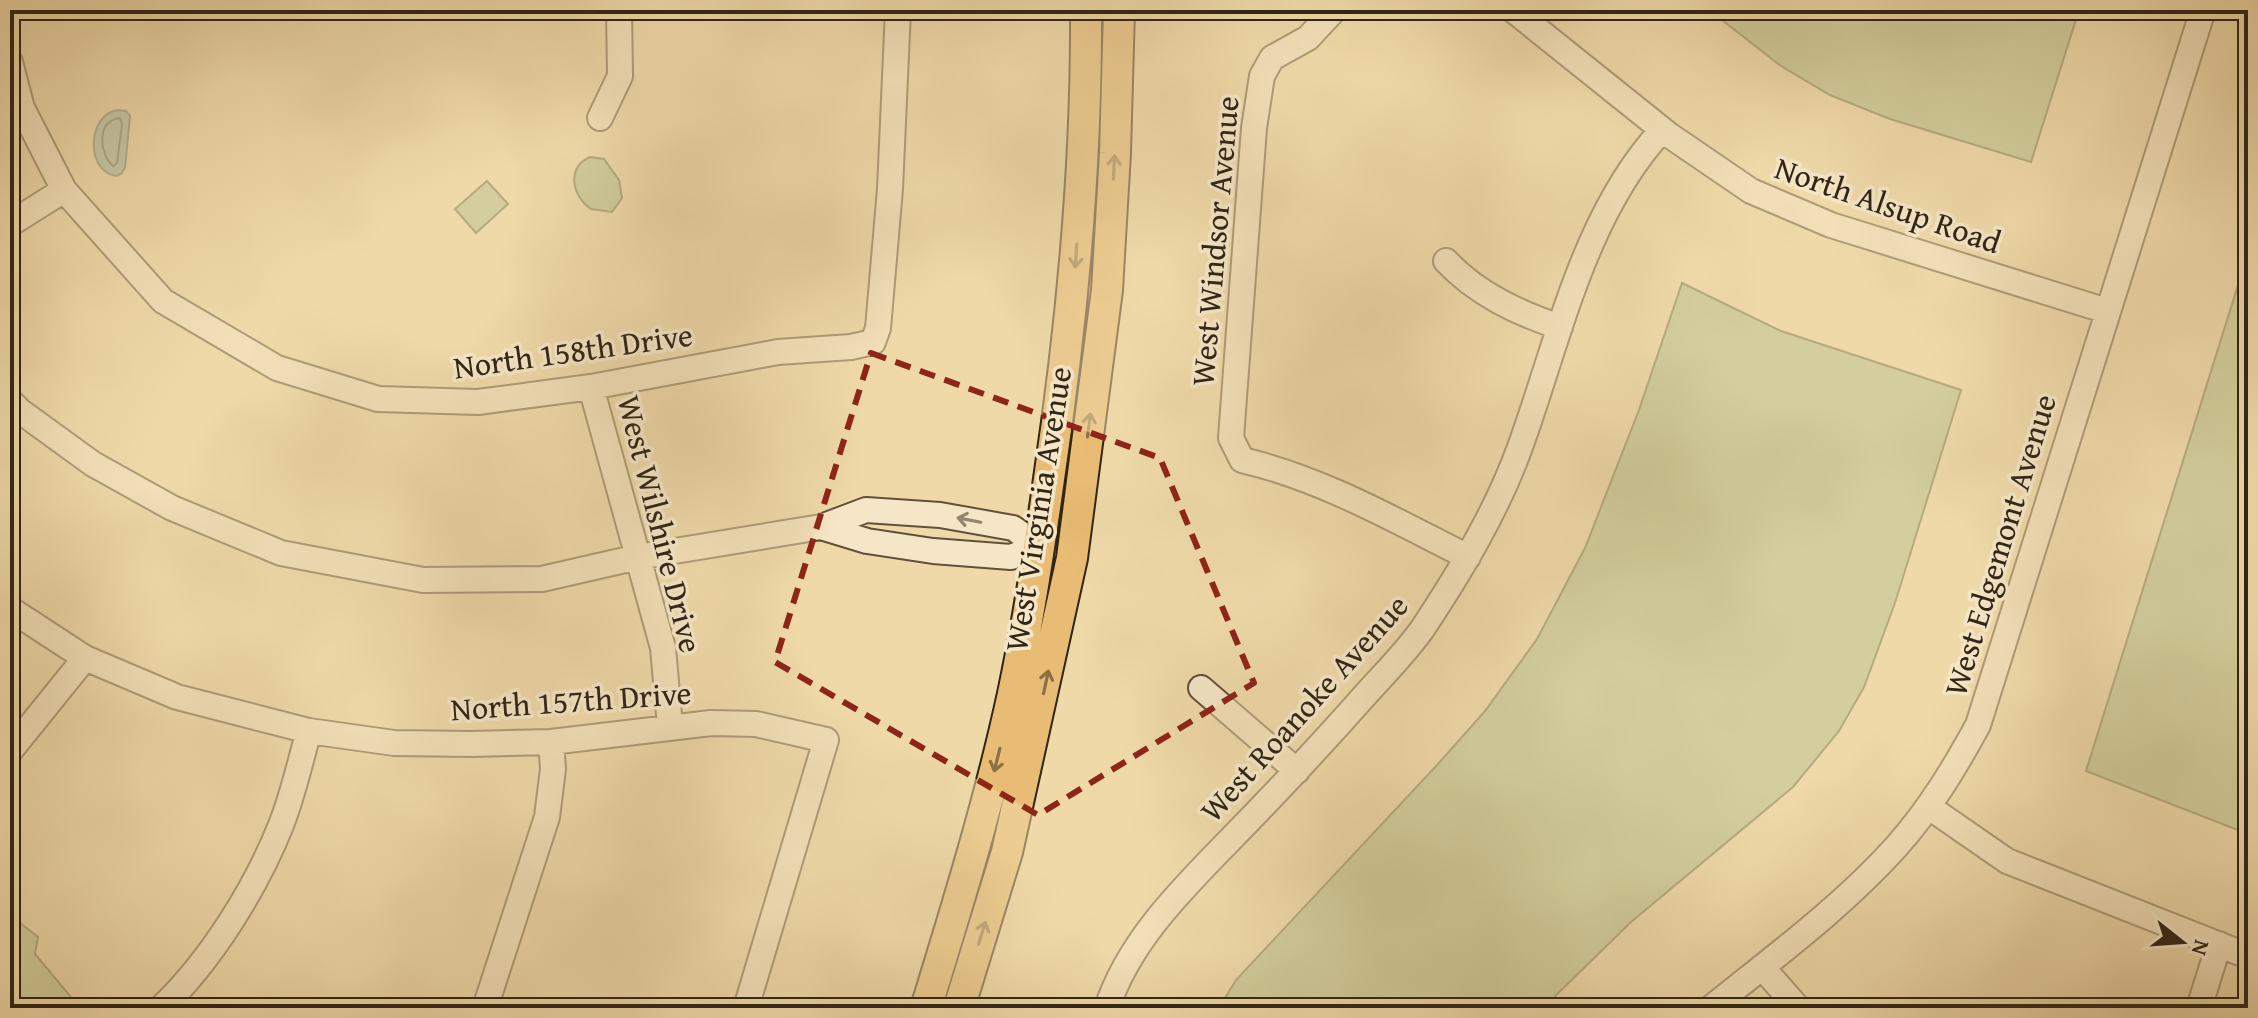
<svg xmlns="http://www.w3.org/2000/svg" width="2258" height="1018" viewBox="0 0 2258 1018" font-family="'Gentium Book Plus',serif">
<style>
.green{fill:#b2c08d;stroke:#727251;stroke-width:2}
.water{fill:#9abaa7;stroke:#707e6d;stroke-width:2}
.lines{fill:none;stroke-linecap:round;stroke-linejoin:round}
.shore{stroke:#66705e;stroke-width:2}
.minor-casing{stroke:#60523a;stroke-width:28}
.major-casing{stroke:#312515;stroke-width:34}
.minor{stroke:#f5e6c7;stroke-width:24}
.major{stroke:#e8bc74;stroke-width:30}
.oneway{stroke:#8c7044}
.oneway2{stroke:#93866e}
.marked{fill:none;stroke:#8f2418;stroke-width:6;stroke-dasharray:16 10;stroke-linejoin:round}
.labels{text-anchor:middle;stroke-width:7;stroke-linejoin:round;paint-order:stroke}
.street-label{font-size:32px;fill:#312515;stroke:#f5e6c7}
</style>
<rect width="100%" height="100%" fill="#efd9a9"/>
<filter id="stains"><feTurbulence type="fractalNoise" baseFrequency=".0025" numOctaves="4"/><feColorMatrix values="0 0 0 0 .2 0 0 0 0 .09 0 0 0 0 .02 0 0 0 .5 -.17"/></filter>
<radialGradient id="worn" r=".72"><stop offset=".6" stop-color="#630" stop-opacity="0"/><stop offset="1" stop-color="#630" stop-opacity=".3"/></radialGradient>
<path class="green" d="M1709,10H2079L2031,162L1890,119L1830,95L1781,66Z
M590,157L604,159L619,180L622,198L612,212L591,209C572,196 566,168 590,157Z
M487,181L508,204L476,233L455,209Z
M2248,253V834L2086,771Z
M1682,283L1781,331L1961,390L1895,603L1864,687L1839,731L1793,787L1631,922L1543,1008H1219L1236,980L1438,764L1485,711L1537,639L1585,548L1639,410Z
M10,915L38,937L35,954L80,1008H10Z"/>
<path class="water" d="M118,110L126,111L130,116L125,168L121,174L116,176C84,170 88,114 118,110Z"/>
<g class="lines">
<path class="shore" d="M120,118L122,125L117,163L113,166C99,154 96,120 120,118Z"/>
<g class="minor-casing">
<path id="minor" d="M1334,10L1308,38L1272,58L1262,76L1254,128L1231,438L1242,460C1323,479 1394,520 1468,557
M1513,10L1669,135L1751,191L1831,225L2107,311
M10,62L22,108L64,190L163,301L277,368L378,399L478,402L591,387L778,352L851,347L873,342L878,328L890,189L898,10
M600,118L620,76L619,10
M10,224L64,190
M1446,261C1477,294 1518,313 1560,327
M591,387L663,648L670,726
M10,401L20,411L93,464L172,508L281,553L423,580L542,579L638,557L821,527L866,510L940,515L1013,528L1039,546
M821,527L867,541L933,551L1011,557L1039,546
M10,609L85,658L177,697L309,731L394,743L471,744L551,742L711,723L756,724L826,740L746,1008
M1201,688L1297,771
M10,751L85,658
M1929,807L2007,861L2248,956
M1762,967L1798,1008
M161,1008C210,962 256,888 281,825C293,795 300,762 309,731
M485,1008L547,817L553,769L551,742
M1107,1008C1128,943 1180,891 1227,843C1275,794 1322,744 1367,693C1386,672 1407,651 1423,628C1460,572 1497,511 1520,447C1559,340 1583,216 1662,130
M1711,1008C1774,957 1841,908 1896,847C1929,810 1954,769 1978,725L2203,10
M2199,1008L2219,944"/>
</g>
<g class="major-casing">
<path id="major" d="M926,1008C958,904 990,800 1013,694C1028,623 1039,551 1049,479C1072,324 1087,167 1086,10
M959,1008L1007,852L1072,558L1107,290L1115,153L1119,10"/>
</g>
<use href="#minor" class="minor"/>
<use href="#major" class="major"/>
</g>
<defs><path id="oneway-shaft" d="M-6 0H5M1.5-3L5.5 0L1.5 3" fill="none" stroke-width="1.6" stroke-linecap="round" stroke-linejoin="round" transform="scale(2)"/></defs>
<g class="oneway">
<use href="#oneway-shaft" transform="translate(1114 167) rotate(-87)"/>
<use href="#oneway-shaft" transform="translate(1076 256) rotate(94)"/>
<use href="#oneway-shaft" transform="translate(1089 425) rotate(-83)"/>
<use href="#oneway-shaft" transform="translate(1046 682) rotate(-78)"/>
<use href="#oneway-shaft" transform="translate(997 760) rotate(104)"/>
<use href="#oneway-shaft" transform="translate(982 933) rotate(-73)"/>
</g>
<use class="oneway2" href="#oneway-shaft" transform="translate(969 520) rotate(-169)"/>
<path d="M0 0H2258V1018H0ZM871,353L1160,458L1254,683L1038,815L775,662Z" fill="#efd9a9" fill-opacity=".55" fill-rule="evenodd"/>
<path class="marked" d="M871,353L1160,458L1254,683L1038,815L775,662Z"/>
<g class="labels">
<g class="street-label">
<text transform="translate(1888 205) rotate(19)" y="11">North Alsup Road</text>
<text transform="translate(1215 241) rotate(-85)" y="11">West Windsor Avenue</text>
<text transform="translate(573 351) rotate(-8)" y="11">North 158th Drive</text>
<text transform="translate(1038 509) rotate(-81)" y="11">West Virginia Avenue</text>
<text transform="translate(660 524) rotate(76)" y="11">West Wilshire Drive</text>
<text transform="translate(2000 545) rotate(-73)" y="11">West Edgemont Avenue</text>
<text transform="translate(571 701) rotate(-4)" y="11">North 157th Drive</text>
<text transform="translate(1304 708) rotate(-48)" y="11">West Roanoke Avenue</text>
</g>
</g>
<rect width="2258" height="1018" fill="none" stroke="#efd9a9" stroke-width="40"/>
<rect x="12" y="12" width="2234" height="994" fill="none" stroke="#312515" stroke-width="4"/>
<rect x="20" y="20" width="2218" height="978" fill="none" stroke="#312515" stroke-width="2"/>
<g transform="translate(2182 942) rotate(107)" stroke="#f5e6c7" stroke-width="6" paint-order="stroke">
<path d="M0-6L14 30L0 20L-14 30Z" fill="#312515"/>
<text y="-12" font-size="22" font-weight="bold" text-anchor="middle" fill="#312515">N</text>
</g>
<rect width="100%" height="100%" filter="url(#stains)"/>
<rect width="100%" height="100%" fill="url(#worn)"/>
</svg>
